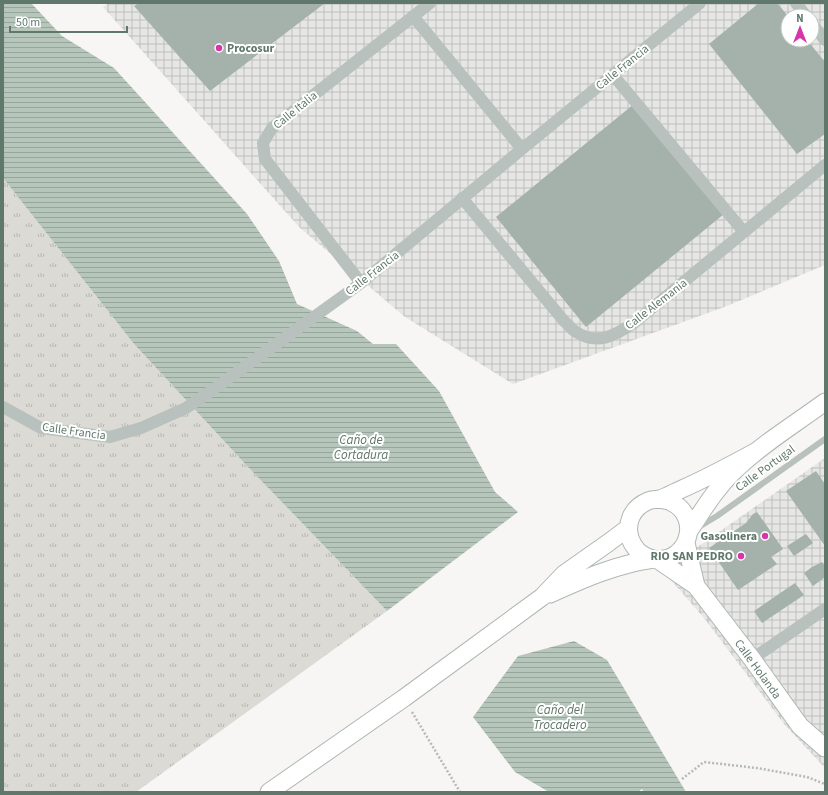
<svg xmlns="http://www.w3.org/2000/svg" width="828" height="795" viewBox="0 0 828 795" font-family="'Source Sans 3',sans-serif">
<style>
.industrial{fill:url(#industrial-grid);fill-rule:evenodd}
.grass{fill:url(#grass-tufts)}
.water{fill:url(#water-rules)}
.building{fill:#a4b2ab}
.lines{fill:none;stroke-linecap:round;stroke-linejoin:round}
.secondary-casing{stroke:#adb8b3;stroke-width:19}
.path{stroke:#b4bbb7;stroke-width:2.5;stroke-dasharray:2 2;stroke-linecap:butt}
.lane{stroke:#b8c1bd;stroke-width:6}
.street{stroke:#b8c1bd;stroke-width:12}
.secondary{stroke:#fff;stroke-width:17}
.poi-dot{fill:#d736ab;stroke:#fff;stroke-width:1.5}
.labels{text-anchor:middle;stroke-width:4;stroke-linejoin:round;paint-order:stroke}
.poi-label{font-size:12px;font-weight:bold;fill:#60786c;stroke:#fff;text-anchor:end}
.street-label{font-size:12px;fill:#60786c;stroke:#fff}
.water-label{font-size:13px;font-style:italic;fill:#607867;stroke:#fff}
</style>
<defs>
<pattern id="industrial-grid" width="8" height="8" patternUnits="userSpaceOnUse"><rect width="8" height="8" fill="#e6e6e5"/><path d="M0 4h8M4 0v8" fill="none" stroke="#bebfbe"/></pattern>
<pattern id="grass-tufts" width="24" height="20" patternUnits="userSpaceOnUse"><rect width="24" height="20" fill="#dcdad5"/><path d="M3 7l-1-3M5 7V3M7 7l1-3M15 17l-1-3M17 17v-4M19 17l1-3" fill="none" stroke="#b6b6b1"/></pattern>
<pattern id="water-rules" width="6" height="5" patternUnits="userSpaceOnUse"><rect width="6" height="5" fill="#b6c6bb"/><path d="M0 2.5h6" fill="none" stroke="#97a69c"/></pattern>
</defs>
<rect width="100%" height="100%" fill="#f8f5f5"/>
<path class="industrial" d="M109,3H825V265L727,306L513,384L405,317L299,227L103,7ZM788,16H812V40H788Z
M825,458V766H823L784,724L704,618L663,571Z"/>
<path class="grass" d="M3,178L134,344L249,468L387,611L136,792H3Z"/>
<path class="water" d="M3,3H31L62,36L114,68L247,214L279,261L297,304L357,331L373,344H396L439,391L495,492L518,512L387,611L249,468L134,344L3,178Z
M574,641L607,660L686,792H644L642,789L638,792H549L515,772L473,717L518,656Z"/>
<path class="building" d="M139,3H325L210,91L134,6Z
M759,3H777L788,16V40H807L825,62V134L797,154L709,44Z
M634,104L724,214L586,327L496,217Z
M816,471L825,484V546L786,491Z
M757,512L783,549L771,557L777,564L738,590L709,548L746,523L753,514Z
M806,534L813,543L794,556L787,546Z
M822,562L825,566V577L813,586L804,573L812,567Z
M795,583L804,595L762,623L754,611Z"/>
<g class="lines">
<g class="secondary-casing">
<path id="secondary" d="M659,499C663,500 668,500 671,502C703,517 688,565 653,559C645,557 638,553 634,546C628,538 627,526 631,517C634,510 641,504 648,501C652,499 656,500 660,499C668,496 675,492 682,489C707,478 731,465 755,452
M689,531C703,510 716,488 735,470C762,444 795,424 825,402
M686,543L696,586
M658,560L696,586L752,659L800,726L825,748
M550,594C583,579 617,564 654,559
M269,792L404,698L542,597L564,574L608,543L628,528"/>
</g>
<path class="path" d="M412,712L460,792
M682,779L704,762L757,768L807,777L825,784"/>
<path class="lane" d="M697,528L717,516L825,439"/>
<path class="street" d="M796,3L806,16
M413,16L522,149
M812,24L825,40
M613,75L744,232
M462,198L564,321C568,324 571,329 576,332C598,346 615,335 634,323L825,165
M361,283L316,225L265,159L263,143L272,128L430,3
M3,407L41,428L110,437L141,428L186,408L211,391L361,283L522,149L700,3
M752,659L825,609"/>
<use href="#secondary" class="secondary"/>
</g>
<g class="poi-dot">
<circle cx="219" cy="48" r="4"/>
<circle cx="765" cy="536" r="4"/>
<circle cx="741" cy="556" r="4"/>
</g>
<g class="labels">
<g class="poi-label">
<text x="227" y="52" text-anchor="start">Procosur</text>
<text x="757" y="540">Gasolinera</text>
<text x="733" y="560">RIO SAN PEDRO</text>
</g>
<g class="street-label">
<text transform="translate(622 67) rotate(-39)" y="4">Calle Francia</text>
<text transform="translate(295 110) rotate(-39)" y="4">Calle Italia</text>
<text transform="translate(372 273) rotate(-38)" y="4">Calle Francia</text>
<text transform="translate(656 304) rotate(-38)" y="4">Calle Alemania</text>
<text transform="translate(74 431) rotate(8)" y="4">Calle Francia</text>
<text transform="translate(765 468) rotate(-36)" y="4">Calle Portugal</text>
<text transform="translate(758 669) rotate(54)" y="4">Calle Holanda</text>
</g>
<g class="water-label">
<text x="361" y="444">Caño de<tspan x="361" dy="15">Cortadura</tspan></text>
<text x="560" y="714">Caño del<tspan x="560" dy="15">Trocadero</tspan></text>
</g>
</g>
<rect width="828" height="795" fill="none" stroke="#60786c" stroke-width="8"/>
<g transform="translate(800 28)"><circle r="19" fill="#ffffff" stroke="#bfc9c4"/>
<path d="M0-3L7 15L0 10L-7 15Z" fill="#d736ab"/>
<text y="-6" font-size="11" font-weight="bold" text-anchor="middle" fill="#60786c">N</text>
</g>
<path d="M10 26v6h117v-6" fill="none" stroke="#60786c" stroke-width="2"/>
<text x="16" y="26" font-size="12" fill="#60786c" stroke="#ffffff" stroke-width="3" paint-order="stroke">50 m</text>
</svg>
